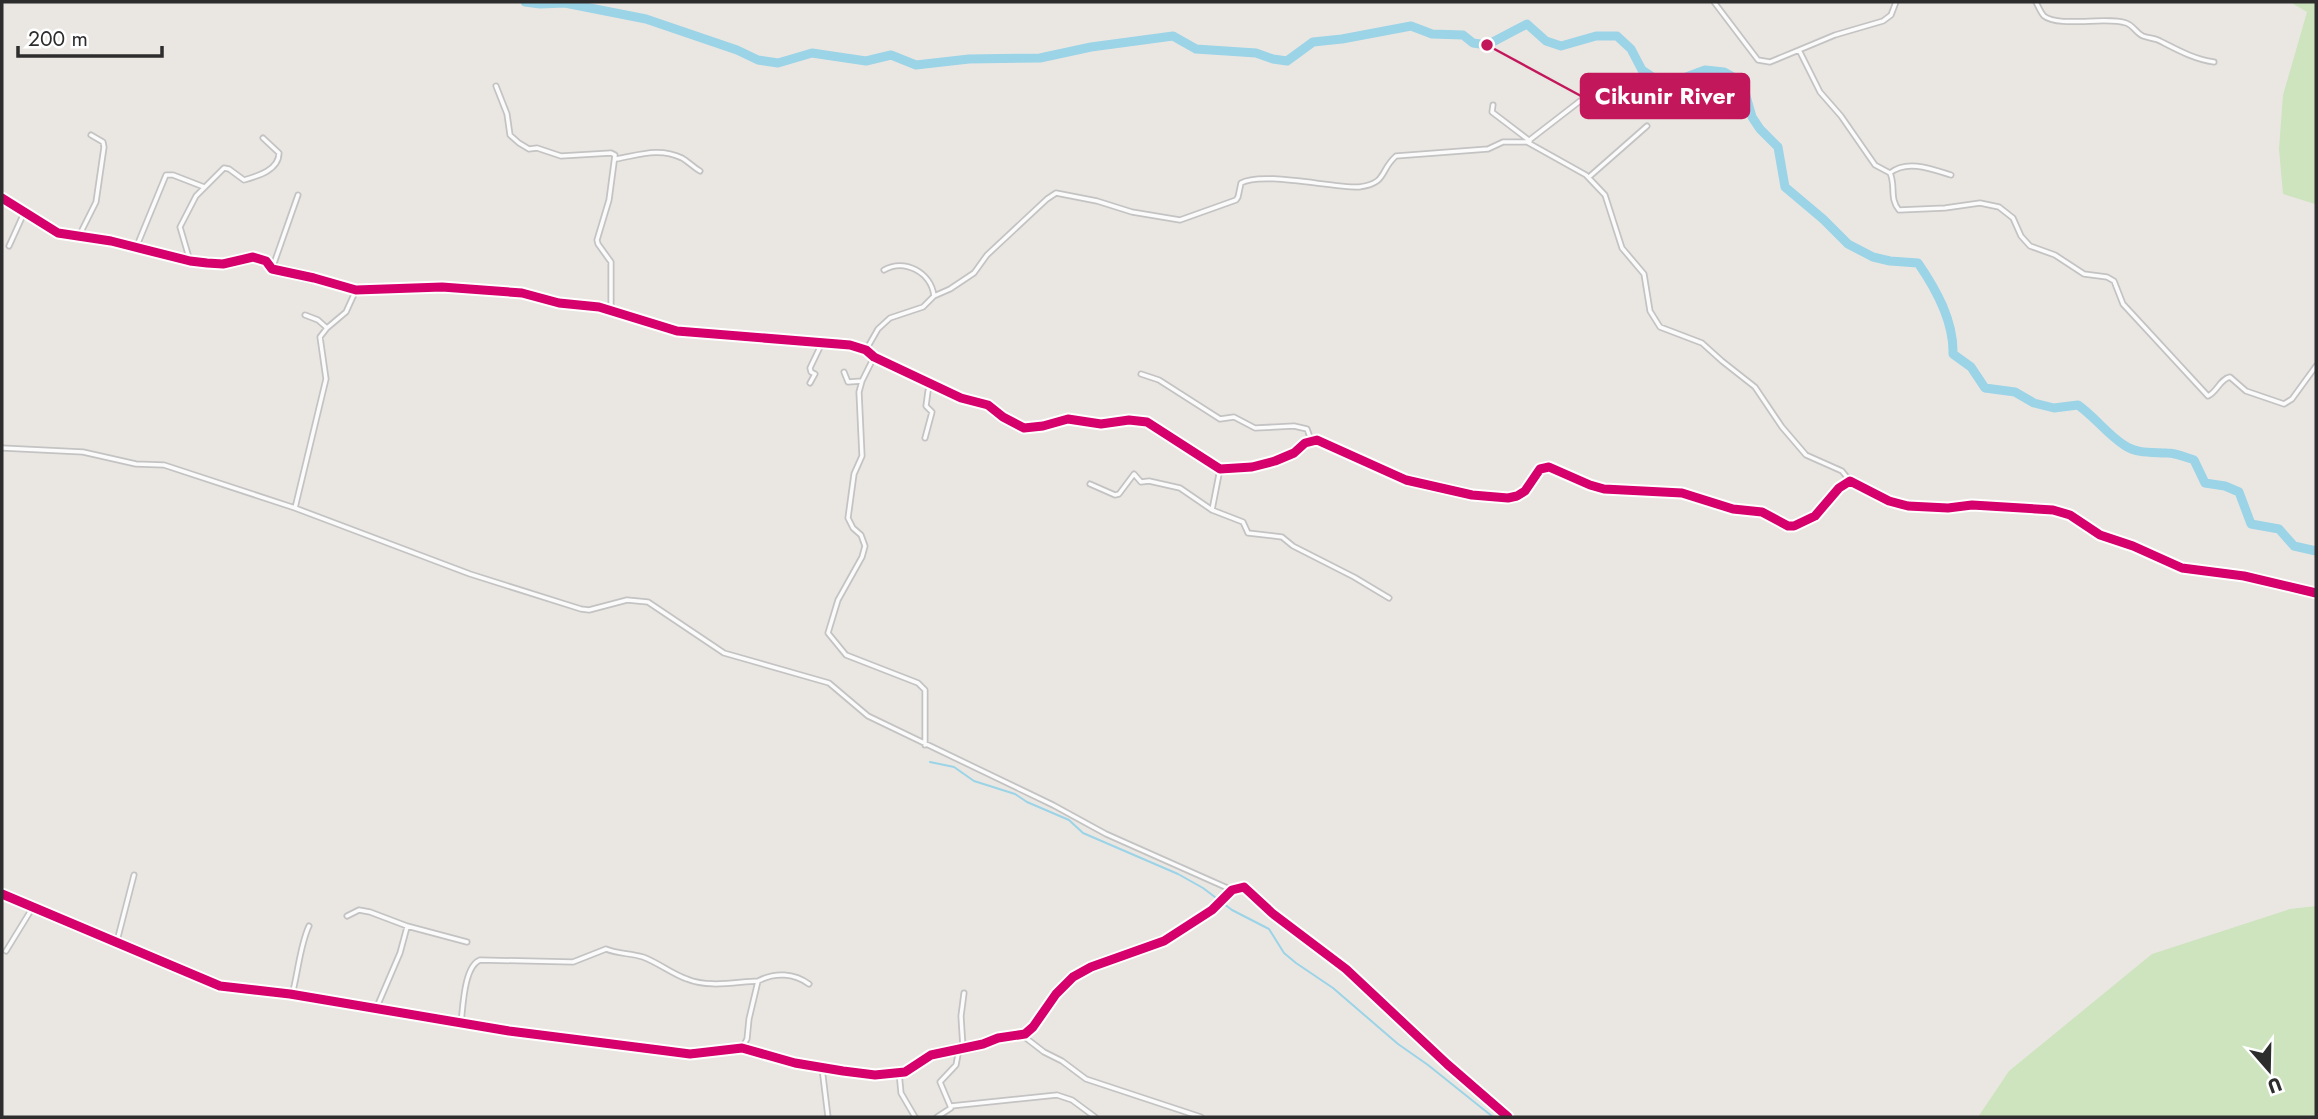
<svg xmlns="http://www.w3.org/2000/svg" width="2318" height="1119" viewBox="0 0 2318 1119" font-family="Jost,sans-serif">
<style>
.green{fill:#cde4be}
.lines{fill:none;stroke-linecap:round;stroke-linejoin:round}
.stream{stroke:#9bd3e7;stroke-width:2}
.river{stroke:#9bd3e7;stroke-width:9}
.street-casing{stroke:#c4c3c3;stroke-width:7}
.street{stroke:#fcfbfb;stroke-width:3.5}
.cycleway-casing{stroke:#fff;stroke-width:13}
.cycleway{stroke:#d6006c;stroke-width:9}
.leader{fill:none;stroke:#c2185b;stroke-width:2.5}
.callout-dot{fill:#c2185b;stroke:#fff;stroke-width:2.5}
.callout{fill:#c2185b;stroke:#c2185b;stroke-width:2.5}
.callout-label{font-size:23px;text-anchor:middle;font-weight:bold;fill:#fff}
</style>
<rect width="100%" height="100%" fill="#eae7e3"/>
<path class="green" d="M2290,2H2316L2315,204L2283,194L2279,149L2283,95L2307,12Z
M2316,906V1117H1978L2009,1071L2152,954L2290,909Z"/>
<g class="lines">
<path class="stream" d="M930,762L954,767L974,781L1015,794L1027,802L1069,820L1083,833L1178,874L1203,888L1232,910L1269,929L1284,953L1296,963L1333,988L1398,1044L1428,1065L1493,1117"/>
<path class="river" d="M525,2L540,4L565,3L646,19L737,50L758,60L778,63L812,53L866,61L891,55L916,65L969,59L1040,58L1091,47L1173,36L1196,49L1256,53L1273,59L1287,61L1313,42L1342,39L1411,26L1432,34L1463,35L1473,43L1487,45L1527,24L1546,41L1561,46L1596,36H1617L1631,49L1642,70L1660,82L1678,80L1705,70L1724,72L1742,82L1752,117L1760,129L1778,147L1785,187L1823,219L1848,244L1873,257L1890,261L1918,263C1936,289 1954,321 1953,354L1971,367L1985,388L2015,392L2034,403L2054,408L2078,405C2095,417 2107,434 2124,445C2137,454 2152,452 2167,453C2176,453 2185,457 2194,460L2205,483L2225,486L2239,492L2251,524L2279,529L2294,546L2316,551"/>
<g class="street-casing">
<path id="street" d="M1714,2L1758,60L1770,62L1799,50
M1896,2L1891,15L1883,21L1835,35L1799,50L1820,92L1841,116L1875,165L1890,173C1896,186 1889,198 1899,210L1945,208L1980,203L1999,207L2013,218L2021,236L2030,246L2055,255L2084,274L2107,277L2114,281L2123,304L2208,396C2217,392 2220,379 2230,377L2246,391L2284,404L2292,399L2316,366
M2036,2C2038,6 2041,13 2044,16C2059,28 2107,16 2126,23C2133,25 2136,33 2143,36C2148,38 2153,38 2158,40C2176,49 2193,59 2214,62
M496,86L507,114L510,135L519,143L529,149L537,148L561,156L611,153L615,155L609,200L597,240L598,244L611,262V311
M1493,105L1492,112L1530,141
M1527,142L1580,101
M616,159C639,155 659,147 682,158C689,162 693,167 700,171
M1890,173C1907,159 1932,169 1951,175
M1589,177L1647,126
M2,198L58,233L111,241L190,261L207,263L223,264L253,257L266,261L272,269L314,278L356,290L442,287L522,293L559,303L599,307L677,331L850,345L866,350L874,357L961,398L988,405L1003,417L1024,428L1043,426L1068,419L1101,424L1129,420L1147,422L1220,469L1252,467L1275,461L1294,453L1305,443L1317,440L1406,480L1472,495L1508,498L1517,496L1525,491L1540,469L1549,467L1590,485L1604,489L1682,493L1733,509L1762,512L1788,526H1794L1815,516L1839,488L1850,481L1889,501L1908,506L1948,508L1972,505L2053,510L2070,515L2100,535L2133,546L2182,568L2244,576L2316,593
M80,234L96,202L104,147L103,142L91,135
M9,246L24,213
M136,248L166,175H173L204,187
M190,261L180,227L196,196L224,168L229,169L244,180C258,176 279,170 279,153L263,138
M272,269L298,195
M884,270C904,258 931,272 934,296
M305,315L318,320L327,328
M866,350L878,329L890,318L923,307L934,296L950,289L974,273L987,255L1047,199L1056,193L1097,201L1132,212L1180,220L1236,200L1238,197L1241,183C1262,171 1332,188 1359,187C1388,183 1379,171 1396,156L1488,149L1503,142H1527L1586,175L1605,195L1622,248L1644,274L1650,311L1660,327L1702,343L1722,361L1755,387L1782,427L1806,455L1842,471L1850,481
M874,357L862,381L859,392L862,456L854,474L848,518L853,528L861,535L865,546L862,557L838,600L828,633L846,655L918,683L925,690V745
M844,372L848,382L862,381
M1141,374L1159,380L1220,419L1234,417L1255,428L1294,426L1307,429L1311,440
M810,383L815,374L811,372L810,368L822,343
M925,438L932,412L926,406L928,391L932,384
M2,448L83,452L136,464L164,465L295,508L470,574L581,609L589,610L627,600L648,602L724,653L829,683L868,716L1053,805L1106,834L1232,890
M1090,484L1115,495L1119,494L1134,474L1141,482L1149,481L1180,488L1212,510L1243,522L1248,533L1282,537L1293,546L1354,577L1389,598
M295,508L326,379L320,337L327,328L346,312L356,290
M1212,510L1220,469
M2,894L220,986L290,994L509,1031L667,1051L690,1054L742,1048L795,1063L843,1071L875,1075L905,1072L931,1055L983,1044L998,1038L1025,1034L1033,1027L1056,994L1073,977L1091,967L1164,941L1212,910L1232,890L1244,887L1272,913L1346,969L1447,1064L1508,1117
M347,916L359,910L370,912L407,926L467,942
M117,941L134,875
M6,951L33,907
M292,995C298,973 300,945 309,926
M376,1009L400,953L407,927
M461,1023C463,1007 464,966 480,960L573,962L606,949C618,954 630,953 643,957C659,963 672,974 687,979C709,988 735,982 758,981
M1022,1035L1044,1052L1062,1061L1086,1079L1201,1117
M742,1048L747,1039L749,1019L758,981C775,972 794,973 809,984
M963,1048L961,1016L964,993
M822,1068L828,1117
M899,1072L901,1093L915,1117
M951,1106L1057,1095L1072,1100L1095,1117
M937,1117L951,1108L940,1082L956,1065L959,1049"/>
</g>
<use href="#street" class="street"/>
<g class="cycleway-casing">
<path id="cycleway" d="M2,198L58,233L111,241L190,261L207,263L223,264L253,257L266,261L272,269L314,278L356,290L442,287L522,293L559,303L599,307L677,331L850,345L866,350L874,357L961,398L988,405L1003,417L1024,428L1043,426L1068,419L1101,424L1129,420L1147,422L1220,469L1252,467L1275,461L1294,453L1305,443L1317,440L1406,480L1472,495L1508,498L1517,496L1525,491L1540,469L1549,467L1590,485L1604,489L1682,493L1733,509L1762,512L1788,526H1794L1815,516L1839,488L1850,481L1889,501L1908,506L1948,508L1972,505L2053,510L2070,515L2100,535L2133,546L2182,568L2244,576L2316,593
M2,894L220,986L290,994L509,1031L667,1051L690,1054L742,1048L795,1063L843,1071L875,1075L905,1072L931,1055L983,1044L998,1038L1025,1034L1033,1027L1056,994L1073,977L1091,967L1164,941L1212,910L1232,890L1244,887L1272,913L1346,969L1447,1064L1508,1117"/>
</g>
<use href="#cycleway" class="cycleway"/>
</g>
<path class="leader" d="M1487 45L1581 96"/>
<circle class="callout-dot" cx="1487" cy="45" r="7"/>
<rect class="callout" x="1581" y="74" width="168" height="44" rx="7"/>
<g class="callout-label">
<text x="1665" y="104">Cikunir River</text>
</g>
<rect width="2318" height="1119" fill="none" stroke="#2d2d2d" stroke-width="7"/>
<g transform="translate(2269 1070) rotate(160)" stroke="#ffffff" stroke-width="5" paint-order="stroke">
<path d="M0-5L12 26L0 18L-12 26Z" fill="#2d2d2d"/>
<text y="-10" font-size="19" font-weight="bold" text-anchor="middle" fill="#2d2d2d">U</text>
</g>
<path d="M18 46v10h144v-10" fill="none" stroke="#2d2d2d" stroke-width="3.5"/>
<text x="28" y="46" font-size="21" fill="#2d2d2d" stroke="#ffffff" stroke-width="5" paint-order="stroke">200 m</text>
</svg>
